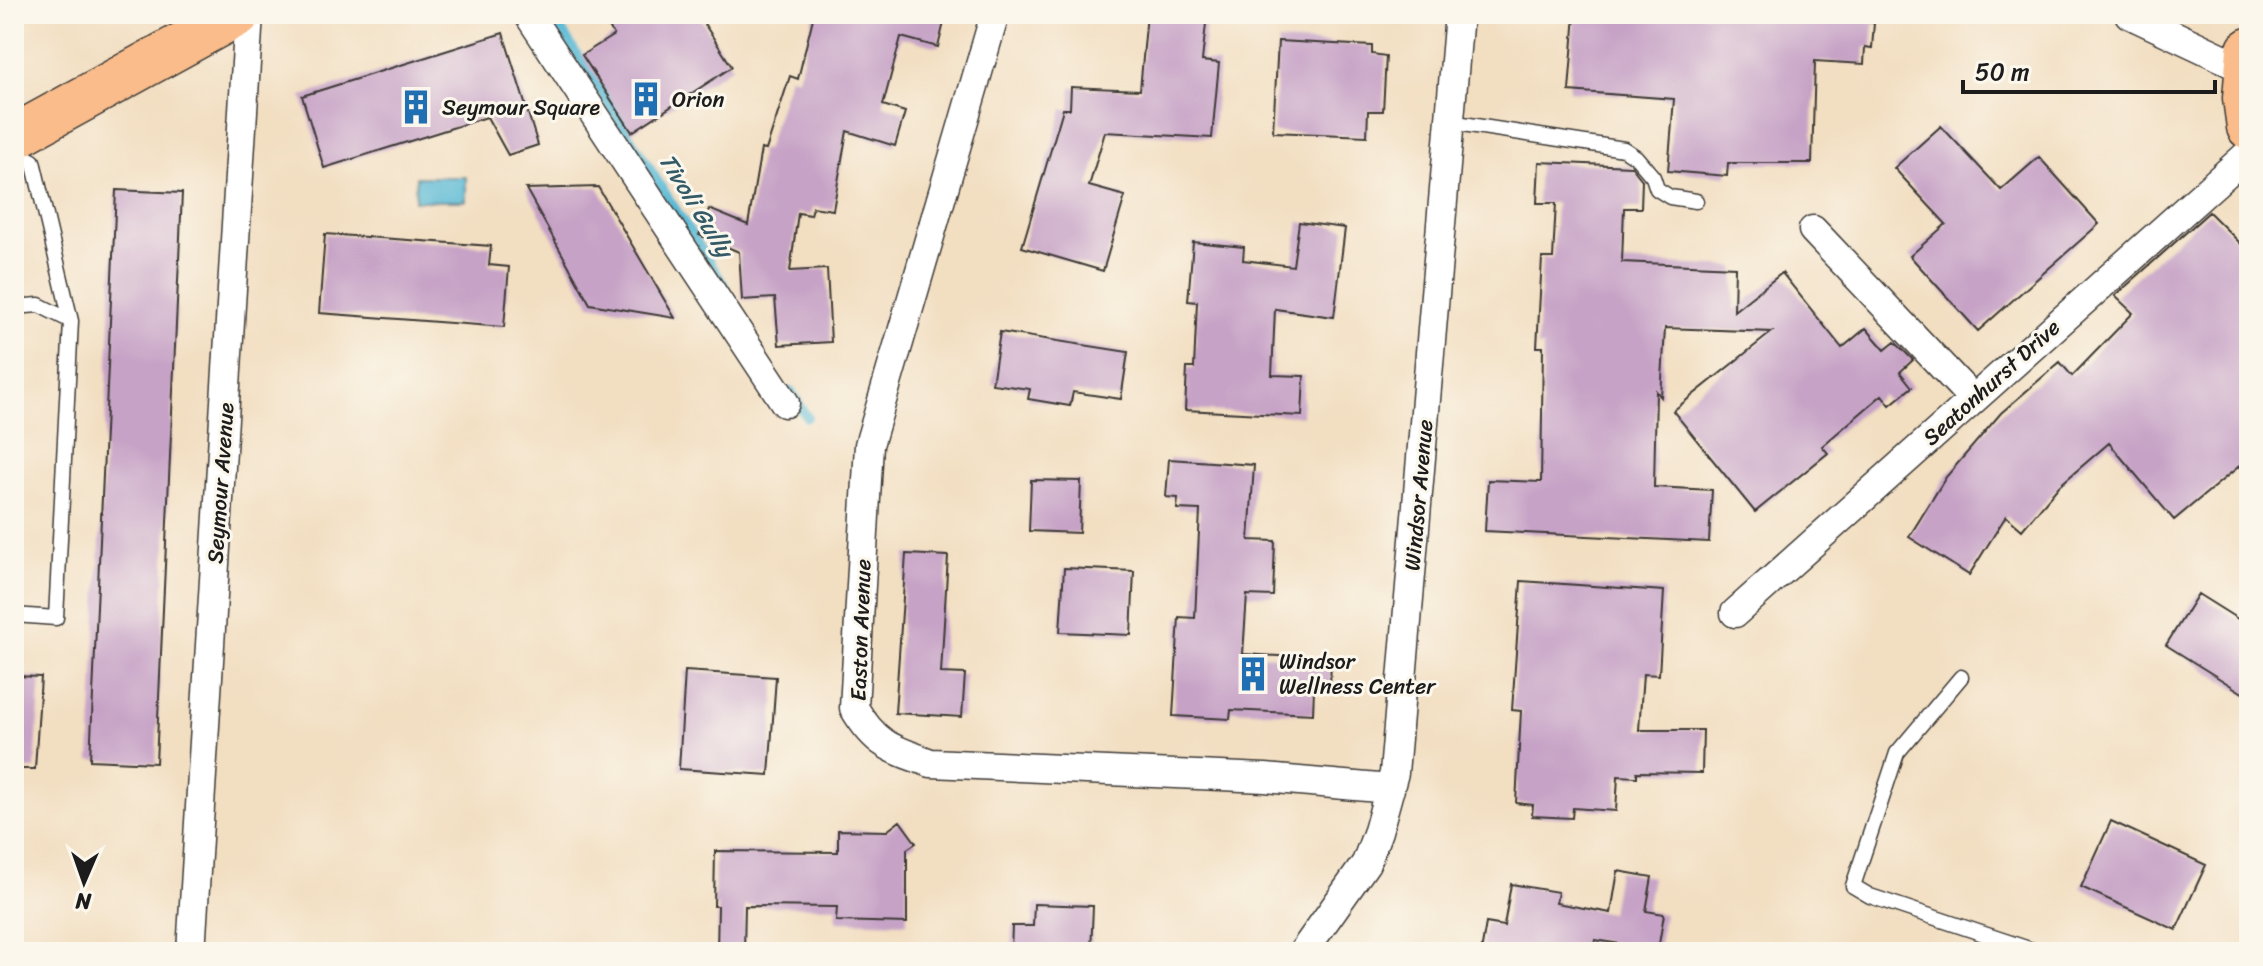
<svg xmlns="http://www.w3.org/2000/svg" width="2263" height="966" viewBox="0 0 2263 966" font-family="Sriracha,sans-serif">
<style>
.water{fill:#56b8d4;stroke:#396a78;stroke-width:2}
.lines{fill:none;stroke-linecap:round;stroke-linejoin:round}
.stream{stroke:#56b8d4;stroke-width:10}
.building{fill:#c6a2c6}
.lane-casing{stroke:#3c3935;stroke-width:17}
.street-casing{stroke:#3c3935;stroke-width:31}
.primary-casing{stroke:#3c3935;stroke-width:47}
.lane{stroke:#fff;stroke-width:14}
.street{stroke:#fff;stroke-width:28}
.primary{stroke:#f9bc8a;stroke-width:44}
.labels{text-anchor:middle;stroke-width:6;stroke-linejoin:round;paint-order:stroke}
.poi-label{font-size:22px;fill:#1c1c1c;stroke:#fbf7ec;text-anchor:start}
.street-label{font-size:22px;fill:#1c1c1c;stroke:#fbf7ec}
.water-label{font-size:24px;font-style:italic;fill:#335a66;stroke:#fbf7ec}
</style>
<rect width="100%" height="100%" fill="#fbf7ec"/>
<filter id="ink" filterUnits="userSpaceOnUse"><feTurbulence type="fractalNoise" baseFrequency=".0125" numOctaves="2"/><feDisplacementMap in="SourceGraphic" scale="16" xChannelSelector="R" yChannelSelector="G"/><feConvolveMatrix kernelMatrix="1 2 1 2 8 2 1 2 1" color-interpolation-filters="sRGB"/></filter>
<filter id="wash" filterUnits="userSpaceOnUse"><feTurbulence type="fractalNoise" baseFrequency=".006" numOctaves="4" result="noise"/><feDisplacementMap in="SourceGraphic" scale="32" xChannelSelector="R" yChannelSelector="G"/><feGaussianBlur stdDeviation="1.8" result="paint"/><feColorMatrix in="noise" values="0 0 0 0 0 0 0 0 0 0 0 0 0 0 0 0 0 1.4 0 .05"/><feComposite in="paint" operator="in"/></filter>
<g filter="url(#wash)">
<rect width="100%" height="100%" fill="#f2dec1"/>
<path class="water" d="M416,177H466V201H415Z"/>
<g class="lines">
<path class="stream" d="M551,14L725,287
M791,392L807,417"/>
</g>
<g id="blocks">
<path class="building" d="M600,14H698L732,67L632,132L582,55L614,35Z
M814,14H946L938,47L901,37L883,105L905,112L895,146L847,131L833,210L813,207L811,215L798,213L790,271L827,269L831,342L779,345L775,298L742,300L739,252L699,235L709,209L748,225L761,149L766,150L790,76L798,79Z
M1147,14H1207L1202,61L1219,63L1212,138L1105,132L1089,186L1125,196L1103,271L1022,247L1063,109H1070L1071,87L1140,90Z
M1575,14H1867V22L1874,23L1872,48L1865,47L1864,64L1815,61L1812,163H1728L1727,176L1668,171L1674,99L1569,91Z
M503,33L538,145L508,155L487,117L324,168L302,96Z
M1278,41L1372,46V54L1386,56L1383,111H1368L1367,136L1273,132Z
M1941,126L2001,190L2039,157L2099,224L1978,331L1910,256L1946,224L1894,168Z
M1539,162L1631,166L1642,180L1641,208H1624L1622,262L1735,267L1734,311L1782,273L1842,348L1866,328L1885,350L1895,342L1913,360L1900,372L1912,387L1890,405L1882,395L1822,446L1828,453L1755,512L1673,411L1772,332L1665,328L1661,397L1656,391L1654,487L1712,490L1709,542L1485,531L1488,480L1541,482L1543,347H1537L1542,258H1553L1556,203H1537Z
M598,187L675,318L590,304L526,189Z
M116,190L182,193L156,763L90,760Z
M2209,212L2249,252V458L2174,520L2109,443L2059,486L2022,530L2006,516L1969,575L1909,537L1946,477L2001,413L2060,362L2072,376L2133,313L2115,296Z
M1299,222L1345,228L1334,317L1275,309L1272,375L1304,376L1302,416L1185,410L1187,368H1194L1197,302L1188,301L1193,242L1244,247L1243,260L1293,266Z
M325,234L491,246L489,265L509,267L504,327L319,313Z
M1000,332L1128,352L1121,399L1073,392L1070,406L1028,399L1030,389L992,384Z
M1169,459L1254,465L1249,540L1275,541L1273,596L1247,595L1243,654L1331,659L1330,689L1314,688L1313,714L1231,710L1230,719L1173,716L1179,617L1195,618L1200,510L1177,509L1178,498L1166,497Z
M1031,480L1081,481L1079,533L1029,531Z
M906,554L948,556L941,673L965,674L962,717L895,713Z
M1064,568L1134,571L1131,635L1060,632Z
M1521,581L1664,591L1659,675L1643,674L1639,730H1703L1702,773L1637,772V777L1618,776L1616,811L1573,808L1572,818L1532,816L1533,805L1516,803L1521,711L1512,710Z
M2198,594L2249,626V697L2166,645Z
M685,671L776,677L769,775L679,769Z
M14,676L41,677L35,769H14Z
M900,821L916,843L907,849V923L836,921L837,907L745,906L744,952H717L718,906H714L715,851L838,852V830L887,831Z
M2111,821L2206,865L2176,930L2081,887Z
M1618,871L1652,877L1646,911L1664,914L1658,950L1595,940L1593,952H1481L1486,923L1504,926L1511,884L1558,892L1556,903L1611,913Z
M1034,904L1093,906L1091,952H1011L1012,926H1033Z"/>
</g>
</g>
<g filter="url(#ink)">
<use href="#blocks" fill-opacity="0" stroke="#3c3935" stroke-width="2"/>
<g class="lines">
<g class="lane-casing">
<path id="lane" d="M1450,122L1624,149L1636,157L1653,177L1657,189L1670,197L1696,201
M14,151L33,161L71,321L56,618L14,615
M14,307L39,305L71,321
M1961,677L1897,753L1853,886L1870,896L2038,952"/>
</g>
<g class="street-casing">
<path id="street" d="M528,14L785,403
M995,14L869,445L854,708C876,745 891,749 931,763L1265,778L1390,789
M2129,14L2246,69
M1813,230L1972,398
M1735,613L2249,153
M191,952L249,14
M1303,952L1366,863L1378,831L1394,773L1459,14"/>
</g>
<g class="primary-casing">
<path id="primary" d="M2249,50L2245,98L2249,127
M14,137L238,14"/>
</g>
<use href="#lane" class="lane"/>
<use href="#street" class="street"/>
<use href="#primary" class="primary"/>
</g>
</g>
<defs>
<g id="building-bare" transform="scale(2.76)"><path d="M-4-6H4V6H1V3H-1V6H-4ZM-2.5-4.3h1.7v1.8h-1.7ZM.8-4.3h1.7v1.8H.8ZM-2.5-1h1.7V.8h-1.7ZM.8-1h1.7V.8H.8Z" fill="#1f6fb2" stroke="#fbf7ec" stroke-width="2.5" paint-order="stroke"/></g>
</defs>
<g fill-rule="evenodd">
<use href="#building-bare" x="646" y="99"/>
<use href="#building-bare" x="416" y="107"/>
<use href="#building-bare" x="1253" y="674"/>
</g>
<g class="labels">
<g class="poi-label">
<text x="672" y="107">Orion</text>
<text x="442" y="115">Seymour Square</text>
<text x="1279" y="669">Windsor<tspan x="1279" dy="25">Wellness Center</tspan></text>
</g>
<g class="street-label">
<text transform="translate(1991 382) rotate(-42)" y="8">Seatonhurst Drive</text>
<text transform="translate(220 483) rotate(-86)" y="8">Seymour Avenue</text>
<text transform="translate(1418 495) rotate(-85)" y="8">Windsor Avenue</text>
<text transform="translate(860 630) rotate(-88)" y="8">Easton Avenue</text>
</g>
<g class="water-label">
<text transform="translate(696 205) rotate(58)" y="8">Tivoli Gully</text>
</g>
</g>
<rect width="2263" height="966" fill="none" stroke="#fbf7ec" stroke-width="48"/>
<g transform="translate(84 882) rotate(182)" stroke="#fbf7ec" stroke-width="6" paint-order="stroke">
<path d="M0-6L14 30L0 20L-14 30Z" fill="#1c1c1c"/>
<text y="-12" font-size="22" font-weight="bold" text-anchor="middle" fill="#1c1c1c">N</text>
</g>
<path d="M1963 80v12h252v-12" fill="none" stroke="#1c1c1c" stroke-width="4"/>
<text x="1975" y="80" font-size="24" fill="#1c1c1c" stroke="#fbf7ec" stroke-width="6" paint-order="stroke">50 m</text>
</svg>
